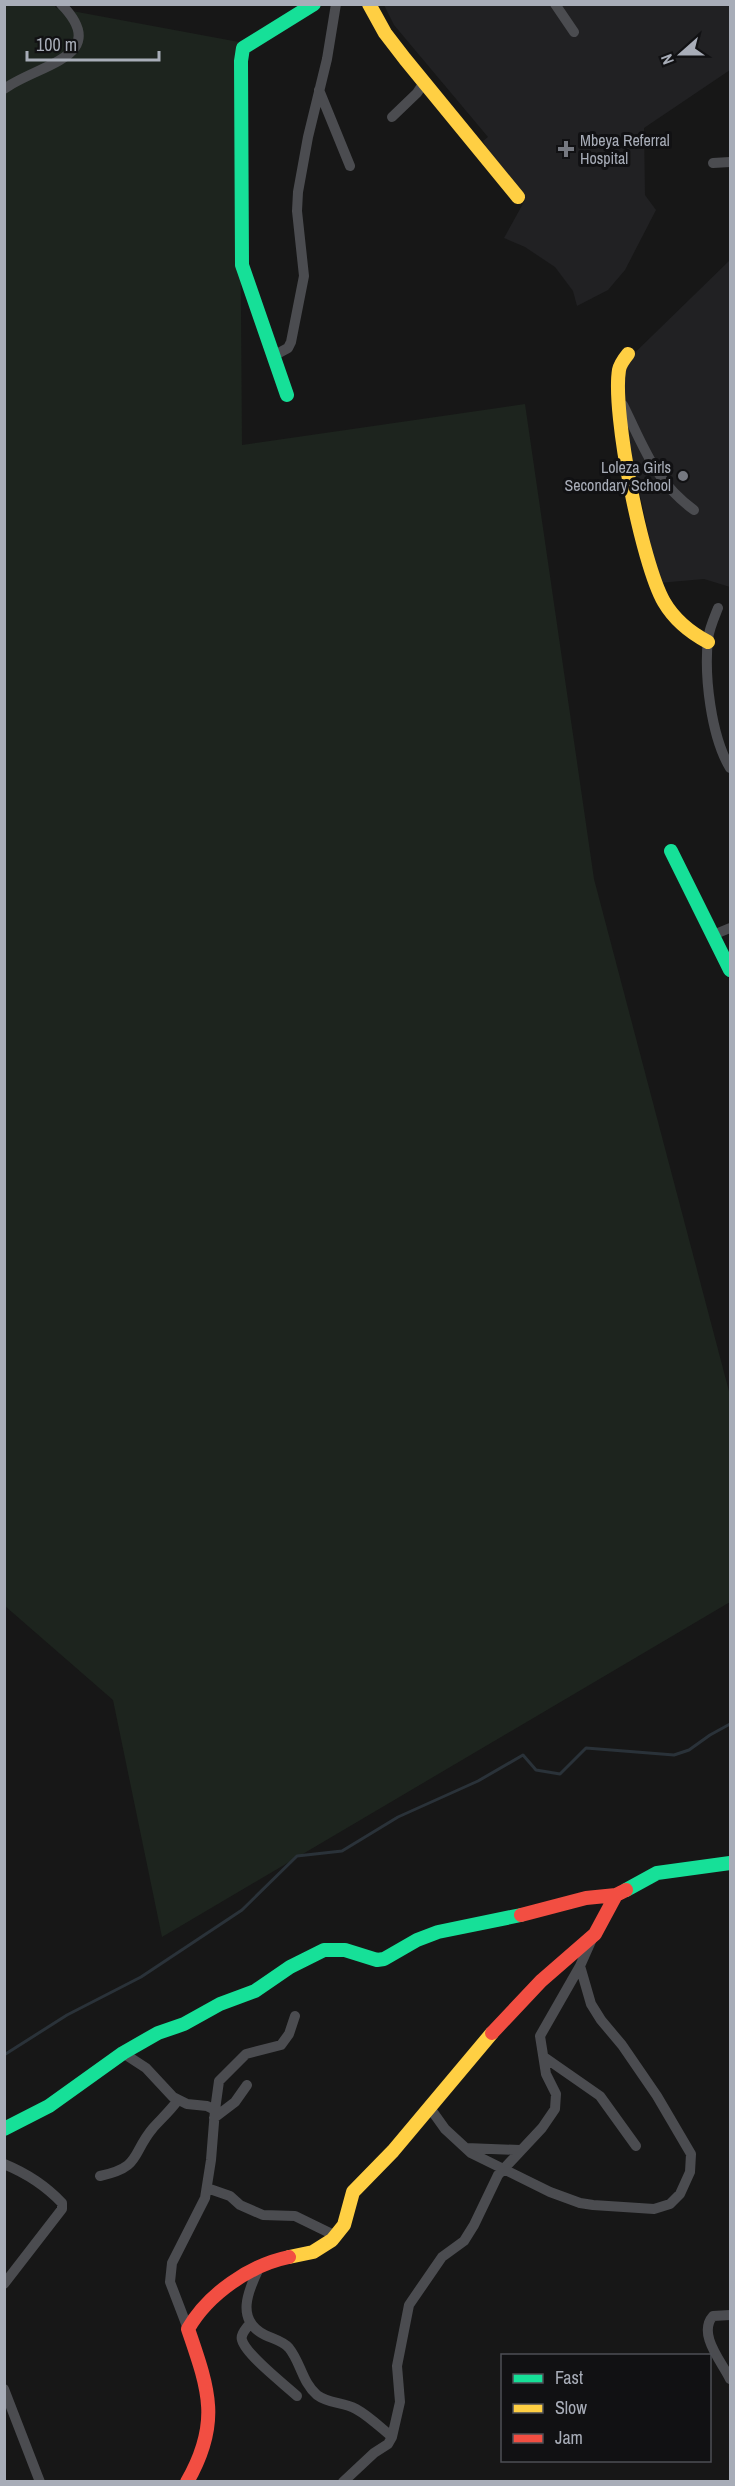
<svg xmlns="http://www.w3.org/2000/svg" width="735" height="2486" viewBox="0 0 735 2486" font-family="'Archivo Narrow',sans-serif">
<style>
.built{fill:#212123}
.green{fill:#1d241e}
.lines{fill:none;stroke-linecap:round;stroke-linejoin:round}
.stream{stroke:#2a3239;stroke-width:3}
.street{stroke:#4b4c50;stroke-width:10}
.fast{stroke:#16e098;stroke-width:14}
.slow{stroke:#ffcf43;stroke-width:14}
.jam{stroke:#f24e42;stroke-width:14}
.poi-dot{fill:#757880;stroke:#111113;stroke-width:2}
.labels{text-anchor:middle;stroke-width:6;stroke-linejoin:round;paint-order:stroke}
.poi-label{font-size:16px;fill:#a8adb8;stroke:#111113;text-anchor:start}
</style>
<rect width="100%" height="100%" fill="#171717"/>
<path class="built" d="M384,5H730V70L644,128L645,195L656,210L625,270L608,290L577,306L573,291L555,267L525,247L504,238L525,200L491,158L483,141L488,137L394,25Z
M730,260V587L704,579L659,583L614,373Z"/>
<path class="green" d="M54,4L56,8L239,42L242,445L525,404L594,879L730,1395V1602L162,1937L113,1700L5,1606L4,5Z"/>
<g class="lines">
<path class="stream" d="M4,2055L67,2015L141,1977L242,1910L297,1856L342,1851L398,1817L478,1781L523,1755L536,1770L560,1774L586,1748L674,1755L689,1750L710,1735L730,1724"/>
<path class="street" d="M555,4L574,32
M4,89C38,64 113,57 61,4
M319,90L350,166
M392,117L417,93L425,81
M713,163L730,162
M275,355L288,348L291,342L304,276L297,211L298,192L308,137L327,59L336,4
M623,405C644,447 655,482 694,510
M718,608C714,618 709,629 708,639C704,676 711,736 730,768
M713,935L730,928
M123,2053L146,2068L173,2097L187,2104L207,2106L215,2110L211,2160L205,2198L172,2263L170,2282L188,2329
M544,2057L600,2096L636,2146
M430,2108L445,2129L471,2153L550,2192L580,2203L593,2205L654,2209L670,2204L680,2194L690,2172L691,2154L657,2096L622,2045L601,2020L591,2004L580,1966
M215,2110L219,2081L246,2054L281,2045L289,2034L295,2016
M214,2118L235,2102L247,2085
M466,2148L520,2150
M4,2164C26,2173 46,2186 62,2203V2209L4,2284
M100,2176C142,2167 131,2154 153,2128C161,2119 170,2111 178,2100
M207,2188L230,2196L240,2205L263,2215L295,2216L336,2236
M259,2268C248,2291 235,2320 265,2335C273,2339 283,2341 289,2348C301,2363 302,2382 317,2395C329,2404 343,2402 356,2409C369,2416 381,2428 392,2437
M730,2315L713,2316C697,2334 722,2362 730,2379
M250,2323C247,2328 240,2334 242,2340C246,2355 284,2384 297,2396
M4,2389L40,2482
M343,2482L374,2453L388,2444L392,2437L400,2402L397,2366L409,2305L442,2257L464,2241L474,2225L498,2175L542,2128L555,2109L556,2094L546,2074L540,2036L580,1966L592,1939"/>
<path class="fast" d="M287,395L242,265L241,61L243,48L314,4
M671,851L730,970
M626,1890L657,1873L730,1863
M4,2129L49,2106L123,2053L158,2033L184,2024L220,2004L255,1991L290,1967L324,1950H345L377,1960L384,1959L417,1940L438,1932L521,1915"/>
<path class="slow" d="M369,4L385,33L405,59L518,197
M628,354C624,359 620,364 619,370C612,413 642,564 664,602C674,619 691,633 708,642
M289,2257L313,2252L332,2240L344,2225L353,2192L393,2151L492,2033"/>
<path class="jam" d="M521,1915L586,1898L616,1895
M492,2033L541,1981L595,1934L616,1895L626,1890
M187,2482C221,2423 209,2390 188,2329C208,2294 250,2265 289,2257"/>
</g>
<g class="poi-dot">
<path d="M563 140h6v6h6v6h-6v6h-6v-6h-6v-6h6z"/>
<circle cx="683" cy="476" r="6"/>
</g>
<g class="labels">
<g class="poi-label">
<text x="580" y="146">Mbeya Referral<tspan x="580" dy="18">Hospital</tspan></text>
<text x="671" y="473" text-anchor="end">Loleza Girls<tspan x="671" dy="18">Secondary School</tspan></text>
</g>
</g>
<rect width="735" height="2486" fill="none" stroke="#a8adb8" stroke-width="12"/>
<rect x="501" y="2354" width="210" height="108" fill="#111113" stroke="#4d4f55" stroke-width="1.5"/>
<rect x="513" y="2374" width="30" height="9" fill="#16e098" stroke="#4d4f55" stroke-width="1.5"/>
<text x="555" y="2384" font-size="18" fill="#a8adb8">Fast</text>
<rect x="513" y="2404" width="30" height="9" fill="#ffcf43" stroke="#4d4f55" stroke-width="1.5"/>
<text x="555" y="2414" font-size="18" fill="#a8adb8">Slow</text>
<rect x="513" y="2434" width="30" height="9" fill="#f24e42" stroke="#4d4f55" stroke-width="1.5"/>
<text x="555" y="2444" font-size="18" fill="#a8adb8">Jam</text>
<g transform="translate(681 54) rotate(249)" stroke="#111113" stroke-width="4.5" paint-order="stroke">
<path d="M0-4.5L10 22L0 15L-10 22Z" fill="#a8adb8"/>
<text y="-9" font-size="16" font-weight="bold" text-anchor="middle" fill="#a8adb8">N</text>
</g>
<path d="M27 51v9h132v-9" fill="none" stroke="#a8adb8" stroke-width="3"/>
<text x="36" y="51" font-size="18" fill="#a8adb8" stroke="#111113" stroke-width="4.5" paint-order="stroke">100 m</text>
</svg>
